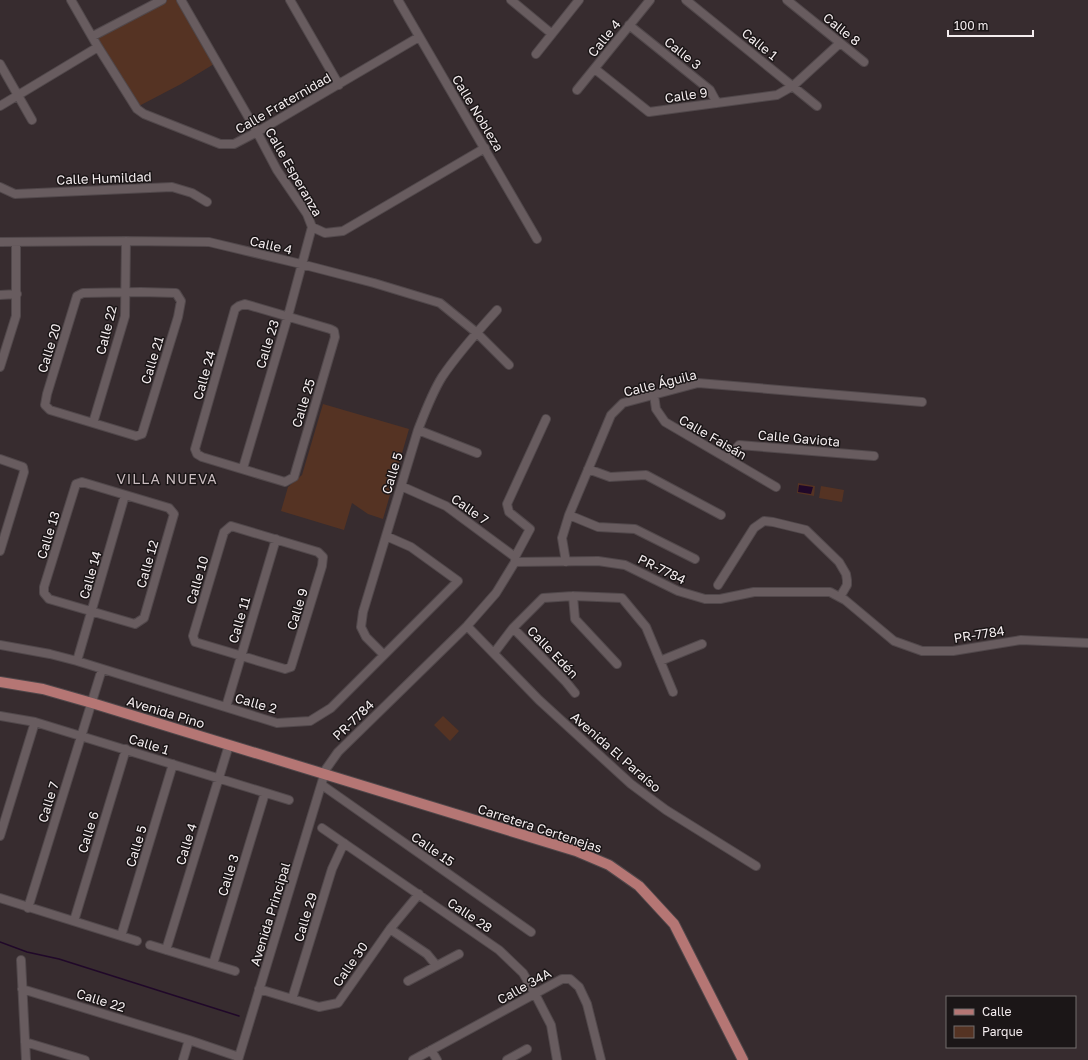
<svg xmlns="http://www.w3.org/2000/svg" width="1088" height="1060" viewBox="0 0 1088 1060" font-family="'Golos Text',sans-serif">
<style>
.green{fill:#553323}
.water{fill:#200829}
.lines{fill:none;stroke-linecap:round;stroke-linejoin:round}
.stream{stroke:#200829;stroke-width:1.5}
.minor-casing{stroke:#51484b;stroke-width:10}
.major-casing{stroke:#51484b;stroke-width:12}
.minor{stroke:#685c5f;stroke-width:8}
.major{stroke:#b57674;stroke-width:10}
.labels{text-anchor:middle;stroke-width:3;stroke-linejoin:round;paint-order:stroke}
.street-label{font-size:13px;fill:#f4edef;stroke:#1b1617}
.neighbourhood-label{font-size:14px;letter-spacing:1px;fill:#c8bbbe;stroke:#1b1617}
</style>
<rect width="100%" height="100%" fill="#372c2f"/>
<path class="green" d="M167,0H176L214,64L181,84L139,106L97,37Z
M323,404L409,429L383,519L368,514L352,503L344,530L281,511L288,487L302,475Z
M798,483L815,486L814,496L797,493Z
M821,486L844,490L842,502L819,498Z
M443,716L459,731L450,741L434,725Z"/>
<path class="water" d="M799,485L813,487L811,494L798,492Z"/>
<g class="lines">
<path class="stream" d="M0,942L27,952L59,959L239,1016"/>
<g class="minor-casing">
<path id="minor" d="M71,0L98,47L137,109L144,114L220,144H234L257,132L419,37
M181,0L257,132L277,170L307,214L312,227L325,233L343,231L485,148
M290,0L339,85
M398,0L537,239
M511,0L552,34
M686,0L817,106
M787,0L864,62
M629,25L710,90L717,103
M93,36L162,0
M536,54L579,0
M0,64L32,120
M595,69L649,112L777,95L793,86L840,43
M577,90L650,0
M0,106L98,47
M0,187L15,194L172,187L192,193L207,202
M0,242L126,241L209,242L301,264L374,283L440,303L477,333L509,365
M141,292L176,293L181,301L178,317L142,434L136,436L50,410L45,405L47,394L77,296L83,293Z
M0,295L17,294
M245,304L330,329L334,331L335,337L294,477L285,482L202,457L197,454L195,449L235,309L239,306Z
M0,367L16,316V242
M654,395L656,409L665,422L776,487
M93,423L125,316L126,241
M418,430L477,453
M0,459L23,467L24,472L0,551
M728,459L739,445L874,456
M243,468L288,316L312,227
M588,469L610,477L646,475L721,515
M82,482L169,508L174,514L144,618L135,624L49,599L44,593V587L76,484Z
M401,486L446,506L515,557V561
M569,515L598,527L635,529L695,559
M231,526L318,552L323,557L322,566L291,667L285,669L195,642L193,636L224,532Z
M515,557L530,529L509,512L507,504L546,419
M566,562L562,538L569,515L611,415L623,403L698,383L922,402
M718,585L754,528L764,521L773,522L806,530L839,562L846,574L847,580V585L840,597
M573,596L575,619L617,664
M467,626L539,700L631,784L666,810L756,866
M513,628L566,682L575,693
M0,645L50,654L77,661L277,723L310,721L331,708L458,581L411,547L386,536
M494,653L513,628L543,598L573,596L622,598L646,627L673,692
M384,655L366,637L361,627L363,612L418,430C425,412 432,393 442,377C458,353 478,331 497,310
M77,661L125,495
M660,661L702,644
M226,707L276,539
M0,716L35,722L289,800
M322,785L531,932
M322,828L499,950L523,973L535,994L551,1025L557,1060
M0,836L35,722
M0,898L137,941
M28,908L102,669
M74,921L126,749
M390,929L427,954L436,965
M121,936L173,764
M150,945L235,971
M166,950L229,745
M21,960L26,1060
M213,964L265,793
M408,981L459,954
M22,989L189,1040L239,1057
M259,989L319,1007L338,1003L390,929L419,894
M292,999L332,869L344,843
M25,1042L85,1060
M431,1050L437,1060
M183,1060L189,1040
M238,1060L326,769L338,752L467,626L496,593L515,562L598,561L625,565L678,591L705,599H720L754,592H830L845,600L894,641L922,651H953L1021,640L1088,643
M413,1060L562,979H570L579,987L587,1004L601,1060
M507,1060L527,1049"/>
</g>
<g class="major-casing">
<path id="major" d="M0,682L43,689L92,703L576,851L609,865L639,886L674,924L743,1060"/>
</g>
<use href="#minor" class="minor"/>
<use href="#major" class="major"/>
</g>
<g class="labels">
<g class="street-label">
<text transform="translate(842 29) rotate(39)" y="5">Calle 8</text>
<text transform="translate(604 38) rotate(-51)" y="5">Calle 4</text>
<text transform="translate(760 44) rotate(39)" y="5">Calle 1</text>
<text transform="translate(683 53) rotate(39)" y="5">Calle 3</text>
<text transform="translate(686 95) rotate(-8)" y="5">Calle 9</text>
<text transform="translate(283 103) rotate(-30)" y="5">Calle Fraternidad</text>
<text transform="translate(478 113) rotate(59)" y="5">Calle Nobleza</text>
<text transform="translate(294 172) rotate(60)" y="5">Calle Esperanza</text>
<text transform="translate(104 178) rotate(-2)" y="5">Calle Humildad</text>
<text transform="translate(271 245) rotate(13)" y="5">Calle 4</text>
<text transform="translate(106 330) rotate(-76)" y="5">Calle 22</text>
<text transform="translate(267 344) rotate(-73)" y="5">Calle 23</text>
<text transform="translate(49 348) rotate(-73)" y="5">Calle 20</text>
<text transform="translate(152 360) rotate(-73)" y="5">Calle 21</text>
<text transform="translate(204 375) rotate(-74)" y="5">Calle 24</text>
<text transform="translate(660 383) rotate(-14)" y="5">Calle Águila</text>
<text transform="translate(303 403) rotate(-73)" y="5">Calle 25</text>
<text transform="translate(713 437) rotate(30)" y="5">Calle Faisán</text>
<text transform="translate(799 438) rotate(5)" y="5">Calle Gaviota</text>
<text transform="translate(392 473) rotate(-73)" y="5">Calle 5</text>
<text transform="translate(470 509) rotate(35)" y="5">Calle 7</text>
<text transform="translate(48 535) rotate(-73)" y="5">Calle 13</text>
<text transform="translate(147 564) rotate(-74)" y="5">Calle 12</text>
<text transform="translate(662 569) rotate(26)" y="5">PR-7784</text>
<text transform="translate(90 575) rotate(-74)" y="5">Calle 14</text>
<text transform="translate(197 580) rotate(-74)" y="5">Calle 10</text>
<text transform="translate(297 609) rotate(-73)" y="5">Calle 9</text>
<text transform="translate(239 620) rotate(-74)" y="5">Calle 11</text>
<text transform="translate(979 634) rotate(-9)" y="5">PR-7784</text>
<text transform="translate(553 652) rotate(46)" y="5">Calle Edén</text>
<text transform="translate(256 703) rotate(16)" y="5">Calle 2</text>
<text transform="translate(166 712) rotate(17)" y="5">Avenida Pino</text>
<text transform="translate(353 720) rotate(-44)" y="5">PR-7784</text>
<text transform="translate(149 744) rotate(17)" y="5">Calle 1</text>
<text transform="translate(616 752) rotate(41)" y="5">Avenida El Paraíso</text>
<text transform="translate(48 802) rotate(-73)" y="5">Calle 7</text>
<text transform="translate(540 828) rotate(18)" y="5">Carretera Certenejas</text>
<text transform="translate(88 832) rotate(-73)" y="5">Calle 6</text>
<text transform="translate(186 844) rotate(-73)" y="5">Calle 4</text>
<text transform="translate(136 846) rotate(-73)" y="5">Calle 5</text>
<text transform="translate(433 849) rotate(35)" y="5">Calle 15</text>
<text transform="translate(228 875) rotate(-73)" y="5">Calle 3</text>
<text transform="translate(270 914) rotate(-73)" y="5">Avenida Principal</text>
<text transform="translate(470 915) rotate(34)" y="5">Calle 28</text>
<text transform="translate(305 917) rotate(-73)" y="5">Calle 29</text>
<text transform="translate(350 964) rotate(-55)" y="5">Calle 30</text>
<text transform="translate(524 986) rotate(-29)" y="5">Calle 34A</text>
<text transform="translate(101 1000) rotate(17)" y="5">Calle 22</text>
</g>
<g class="neighbourhood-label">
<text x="167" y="484">VILLA NUEVA</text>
</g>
</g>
<rect x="946" y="996" width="130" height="52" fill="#1b1617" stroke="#726c6d"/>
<rect x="954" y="1009" width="20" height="6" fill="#b57674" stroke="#726c6d"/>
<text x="982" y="1016" font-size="12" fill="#f4edef">Calle</text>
<rect x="954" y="1026" width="20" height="12" fill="#553323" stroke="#726c6d"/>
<text x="982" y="1036" font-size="12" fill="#f4edef">Parque</text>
<path d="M948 30v6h85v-6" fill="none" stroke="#f4edef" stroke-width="2"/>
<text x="954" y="30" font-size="12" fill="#f4edef" stroke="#1b1617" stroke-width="3" paint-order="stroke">100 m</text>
</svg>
